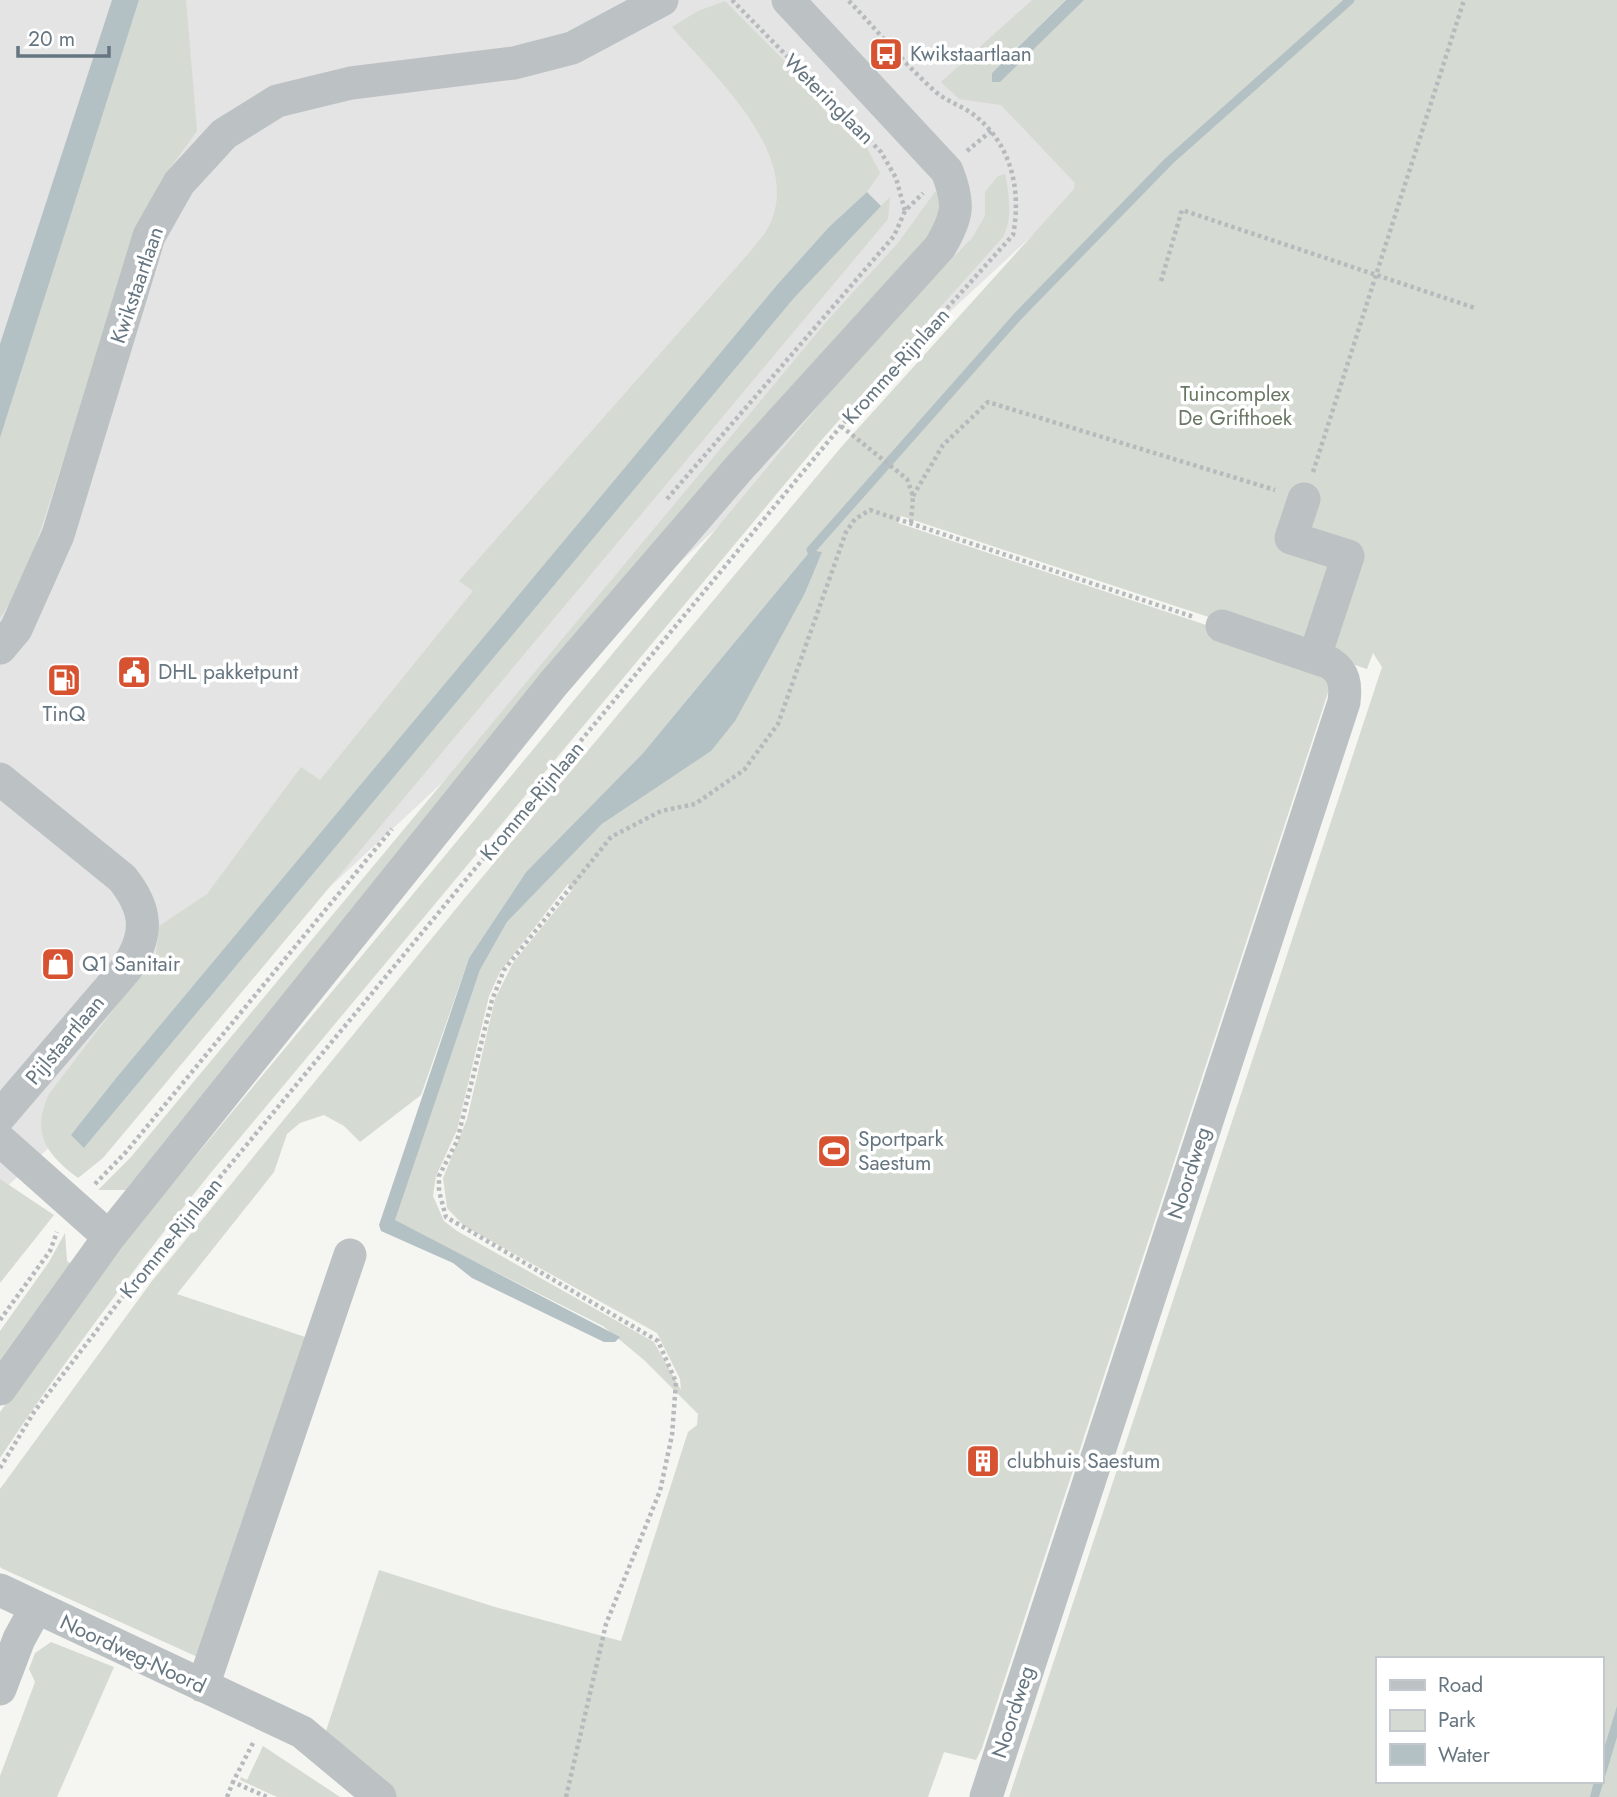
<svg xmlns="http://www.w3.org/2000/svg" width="1617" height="1797" viewBox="0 0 1617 1797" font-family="Jost,sans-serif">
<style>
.built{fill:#e3e4e3}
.green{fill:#d5dad2;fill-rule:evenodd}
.water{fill:#b4c1c4}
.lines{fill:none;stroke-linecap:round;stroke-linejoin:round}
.stream{stroke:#b4c1c4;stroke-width:9}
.path{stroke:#b7babc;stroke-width:4.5;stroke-dasharray:3.5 3.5;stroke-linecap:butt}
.minor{stroke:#bcc1c4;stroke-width:33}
.labels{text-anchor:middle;stroke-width:7;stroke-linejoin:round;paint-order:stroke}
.poi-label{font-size:21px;fill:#667681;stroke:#fff;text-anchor:start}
.street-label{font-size:21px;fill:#667681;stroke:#fff}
.park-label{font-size:21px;fill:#6a7965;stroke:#fff}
</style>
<rect width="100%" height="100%" fill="#f5f5f2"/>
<path class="built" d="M0,0H1286L0,1193Z"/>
<path class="green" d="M139,0H186L197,131L160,182L130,254L24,581L0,618V438Z
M1032,0H1065L992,73L997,83L1084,0H1617V1797H1009L1382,667L1373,653L1367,669L901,516L898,523L1336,668L982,1748L976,1760L944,1752L928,1797H396L325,1734L379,1570L495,1607L621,1641L688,1432L697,1425L698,1414L644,1360L603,1326L394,1221L480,970L507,922L602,824L711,750L805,593L821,552L811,550L643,753L526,872L469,958L421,1095L360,1142L344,1126L324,1115L300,1123L287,1134L274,1172L177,1294L311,1339L202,1659L3,1569L0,1567V1489L152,1281L464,899L843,445L1074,189L1075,183L1001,105L959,99L941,82ZM568,884L573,889L513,963L495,999L467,1119L443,1178L447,1208L464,1226L657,1333L680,1379L681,1390L654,1342L457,1231L444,1221L433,1196L436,1176L457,1130L489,996L500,972ZM1377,1659H1601V1781H1377Z
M725,1L863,140L880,173L867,192L829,227L777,285L117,1077L84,1148L794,298L855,231L890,197L888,219L103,1158L78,1178C46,1154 31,1133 49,1094L156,954L159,926L207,894L301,767L320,780L473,591L459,581L749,253C755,245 763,237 768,228C806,157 714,76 672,27L698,11Z
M1005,174C1009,195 1013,217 1003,237L825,436L209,1175C135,1267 65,1360 0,1458V1412L130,1235L863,352L972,238L985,216V192L998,176Z
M935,192L939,193L938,214L927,240L126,1190H98L131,1157L827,321L898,243Z
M0,1179L54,1215L0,1283Z
M65,1233L67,1261L73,1265L0,1364V1331L49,1262Z
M51,1642L114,1667L57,1797H0V1776L35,1682L29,1669L35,1653Z
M263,1746L340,1797H277L240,1780L241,1777L247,1780Z"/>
<path class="water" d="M112,0H139L0,438V344Z
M1066,0H1084L1000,82H992V73Z
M867,192L881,206L794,298L84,1148L71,1135L117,1077L777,285L829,227Z
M811,550L822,552L805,593L735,721L711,751L602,824L507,922L480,970L395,1220L620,1337L615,1342H604L472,1278L453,1263L381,1231L379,1225L469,958L526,872L643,753Z
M1617,1706V1737L1599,1797H1590L1594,1781H1601V1758Z"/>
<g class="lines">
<path class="stream" d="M811,550L1018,316L1169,161L1350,0"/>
<path class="path" d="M732,0L881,152L896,178L905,211
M967,151L991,131
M1161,281L1182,210L1475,308
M841,426L907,479L913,496L911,523
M1313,472L1464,0
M913,496L943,445L988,402L1275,490
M667,499L894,236L905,211L923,193
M95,1184L126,1152L392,829
M0,1320L50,1251L57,1232
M0,1468L34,1412L144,1269L841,426L1013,235C1022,189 1011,141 970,112C959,105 947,101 937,93C905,65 877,30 848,0
M253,1743L233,1782L267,1797
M227,1797L233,1782
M566,1797L606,1624L660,1491L672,1435L676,1382L658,1341L446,1217L439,1191V1176L457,1141L492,1000L504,970L611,837L661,811L695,804L744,770L778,724L846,532L855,519L870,510L1194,617"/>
<path class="minor" d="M1304,499L1291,538L1348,556L1315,656
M0,648L16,629L58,535L149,236L179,183L224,134L277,101L351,83L514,63L572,48L662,0
M0,779L122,878C148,910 149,935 126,969L0,1116
M0,1140L109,1237
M0,1389L109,1237L553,684L740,467L940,247C958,216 960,204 947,171L788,0
M0,1590L302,1732L380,1797
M203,1686L350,1255
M0,1689L19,1639L36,1608
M986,1797L1344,702C1346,685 1345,673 1330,663L1222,626"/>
</g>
<defs>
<g id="bus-square" transform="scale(1.75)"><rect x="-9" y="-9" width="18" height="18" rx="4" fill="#d65231" stroke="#fff"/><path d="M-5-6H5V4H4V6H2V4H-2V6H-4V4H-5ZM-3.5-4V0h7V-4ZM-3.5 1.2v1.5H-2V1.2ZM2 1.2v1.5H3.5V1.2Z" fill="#fff"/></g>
<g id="civic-square" transform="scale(1.75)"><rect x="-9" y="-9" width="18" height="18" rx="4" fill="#d65231" stroke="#fff"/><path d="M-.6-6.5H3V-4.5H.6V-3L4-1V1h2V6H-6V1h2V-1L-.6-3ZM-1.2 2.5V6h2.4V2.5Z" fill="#fff"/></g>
<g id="fuel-square" transform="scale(1.75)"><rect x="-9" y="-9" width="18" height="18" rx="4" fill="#d65231" stroke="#fff"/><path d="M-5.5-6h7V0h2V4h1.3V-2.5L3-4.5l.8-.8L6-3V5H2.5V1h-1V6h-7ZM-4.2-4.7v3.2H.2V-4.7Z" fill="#fff"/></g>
<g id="shop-square" transform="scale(1.75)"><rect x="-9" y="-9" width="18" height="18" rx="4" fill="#d65231" stroke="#fff"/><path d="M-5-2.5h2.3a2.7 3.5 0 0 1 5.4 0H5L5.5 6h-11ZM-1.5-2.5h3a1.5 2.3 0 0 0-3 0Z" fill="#fff"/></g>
<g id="stadium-square" transform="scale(1.75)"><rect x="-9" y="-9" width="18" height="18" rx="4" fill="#d65231" stroke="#fff"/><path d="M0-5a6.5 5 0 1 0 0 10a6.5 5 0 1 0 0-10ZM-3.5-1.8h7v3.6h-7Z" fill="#fff"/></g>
<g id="building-square" transform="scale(1.75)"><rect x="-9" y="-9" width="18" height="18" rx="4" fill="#d65231" stroke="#fff"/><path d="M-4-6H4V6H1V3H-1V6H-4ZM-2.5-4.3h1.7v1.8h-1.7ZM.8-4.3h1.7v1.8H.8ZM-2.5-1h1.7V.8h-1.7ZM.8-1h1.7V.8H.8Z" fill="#fff"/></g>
</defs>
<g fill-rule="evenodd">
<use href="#bus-square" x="886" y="54"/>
<use href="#civic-square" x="134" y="672"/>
<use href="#fuel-square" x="64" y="680"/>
<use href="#shop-square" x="58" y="964"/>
<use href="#stadium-square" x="834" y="1151"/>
<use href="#building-square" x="983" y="1461"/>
</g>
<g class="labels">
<g class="poi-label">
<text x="910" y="61">Kwikstaartlaan</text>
<text x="158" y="679">DHL pakketpunt</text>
<text x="64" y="721" text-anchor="middle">TinQ</text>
<text x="82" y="971">Q1 Sanitair</text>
<text x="858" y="1146">Sportpark<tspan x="858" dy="24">Saestum</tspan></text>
<text x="1007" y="1468">clubhuis Saestum</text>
</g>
<g class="street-label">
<text transform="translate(829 99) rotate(45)" y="7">Weteringlaan</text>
<text transform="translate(137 285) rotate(-71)" y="7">Kwikstaartlaan</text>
<text transform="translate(896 366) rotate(-48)" y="7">Kromme-Rijnlaan</text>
<text transform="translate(532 801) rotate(-50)" y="7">Kromme-Rijnlaan</text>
<text transform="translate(65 1040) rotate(-50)" y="7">Pijlstaartlaan</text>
<text transform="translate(1189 1173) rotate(-72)" y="7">Noordweg</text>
<text transform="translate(171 1238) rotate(-51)" y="7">Kromme-Rijnlaan</text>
<text transform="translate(133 1654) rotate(25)" y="7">Noordweg-Noord</text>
<text transform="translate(1013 1712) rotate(-72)" y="7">Noordweg</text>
</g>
<g class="park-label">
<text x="1235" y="401">Tuincomplex<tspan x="1235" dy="24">De Grifthoek</tspan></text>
</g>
</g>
<rect x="1376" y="1657" width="228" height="126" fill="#ffffff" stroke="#c2c8cd" stroke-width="2"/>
<rect x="1390" y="1680" width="35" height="10" fill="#bcc1c4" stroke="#c2c8cd" stroke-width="2"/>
<text x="1438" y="1692" font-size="21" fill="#667681">Road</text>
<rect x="1390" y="1710" width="35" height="21" fill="#d5dad2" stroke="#c2c8cd" stroke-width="2"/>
<text x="1438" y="1727" font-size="21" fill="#667681">Park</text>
<rect x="1390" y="1744" width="35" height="21" fill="#b4c1c4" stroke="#c2c8cd" stroke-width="2"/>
<text x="1438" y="1762" font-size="21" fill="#667681">Water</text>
<path d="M18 46v10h91v-10" fill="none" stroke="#667681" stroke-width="3.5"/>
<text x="28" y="46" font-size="21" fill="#667681" stroke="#ffffff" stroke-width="5" paint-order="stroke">20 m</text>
</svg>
